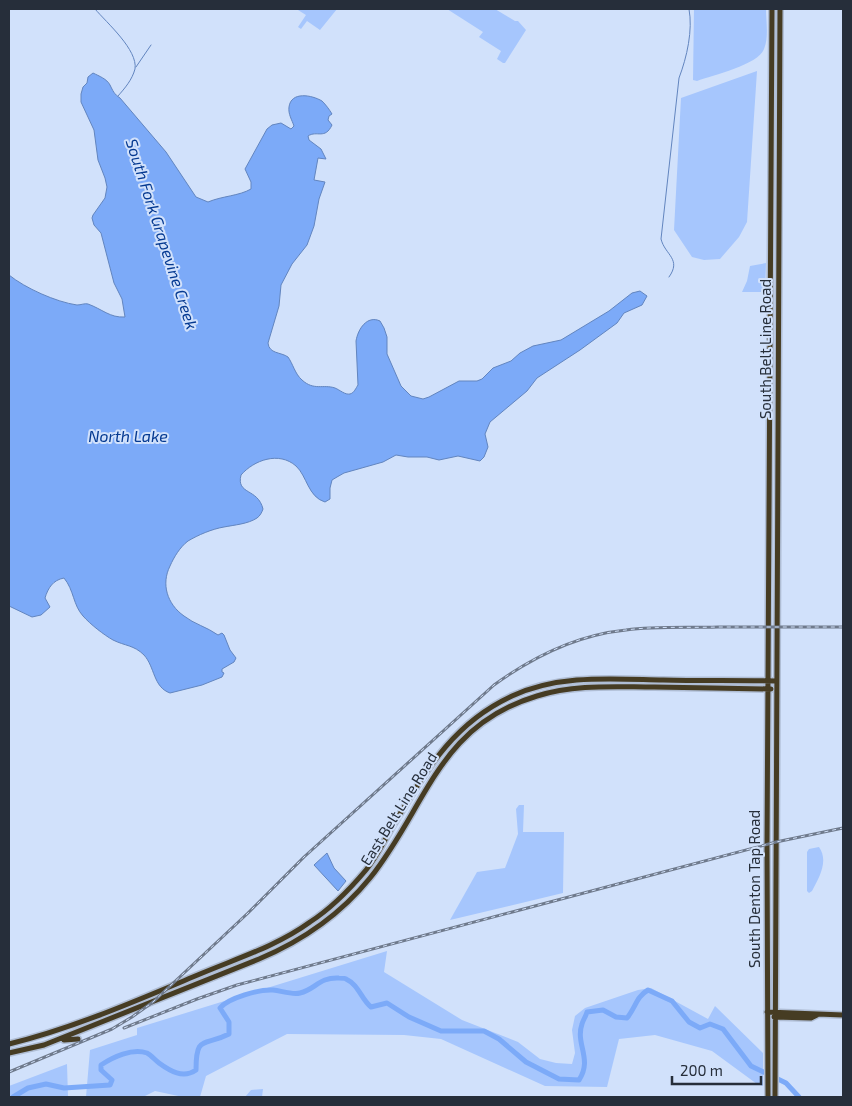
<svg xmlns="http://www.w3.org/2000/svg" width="852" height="1106" viewBox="0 0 852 1106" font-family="'Exo 2',sans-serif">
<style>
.green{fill:#a6c6fd}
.water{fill:#7caaf8;stroke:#6285bf}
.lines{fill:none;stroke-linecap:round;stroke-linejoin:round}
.stream{stroke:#6285bf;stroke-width:1}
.river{stroke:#7caaf8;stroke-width:5}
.major-casing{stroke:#afbdd4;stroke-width:8}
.major{stroke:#463c23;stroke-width:5}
.rail-casing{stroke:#6f7a8c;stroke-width:3}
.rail{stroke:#d1e1fb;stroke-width:1;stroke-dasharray:4;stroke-linecap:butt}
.labels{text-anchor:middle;stroke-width:4;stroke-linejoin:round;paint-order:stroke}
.street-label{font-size:15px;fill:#262e3a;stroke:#d1e1fb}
.water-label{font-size:16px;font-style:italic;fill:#043991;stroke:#d1e1fb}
</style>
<rect width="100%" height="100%" fill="#d1e1fb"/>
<path class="green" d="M299,9H337L320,30L307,21L301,29L298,27L306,15L298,10Z
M447,9H495L515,21H518L526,30L505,63H503L497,59L501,51L479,37L483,32Z
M694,9H766C766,21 769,37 764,49C758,65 713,75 697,81L693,80Z
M757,71L747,222L739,237L720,259L704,260L692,257L674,230L681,98Z
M766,263L765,292H742L747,281L750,266Z
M519,805H524L523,832H564L563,893L450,920L477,872L505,868L518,834L516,809Z
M819,847C829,861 819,878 812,891L809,893L807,891V852L809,849Z
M387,951L384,972L462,1020L518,1042L540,1059L556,1063L572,1064L575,1053L572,1030L575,1016L585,1008L638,990L651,988L708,1019L715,1006L763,1053V1086L757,1084L712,1051L655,1035L619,1039L607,1087L545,1086L441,1039L404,1035L287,1034L206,1076L200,1097H183L155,1091L143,1097H86L90,1050L137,1035V1028Z
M67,1064L68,1097H9V1086Z
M263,1089L262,1097H245L251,1090Z"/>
<path class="water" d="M93,73C99,76 107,79 110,85C113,91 114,94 120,98L166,152L196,197L208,202C222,196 239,196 251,189V182L245,169L267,129L272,125L281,123L291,129L294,126C292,120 288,114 289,107C291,91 312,95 322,101C326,105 329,109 332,114L329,116L328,120L332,125C325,140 317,130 308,136L309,140L321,149L326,159L318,158L314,180L325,182L319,199L314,226L307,245L292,264L281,285L279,306L268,343C269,354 281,352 288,357C293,364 295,374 302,380C314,391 323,384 335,388C340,390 345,395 350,394C354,393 356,388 358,385L356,341C358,329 367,315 380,321L384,328L387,337V354L401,386L411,396L423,399L429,397L459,381H477L482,379L493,368L511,361L520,353L533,346L561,340L609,311L632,293L640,291L647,296L642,305L624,313L617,323L580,350L537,378L527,391L490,422L485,434L488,447L484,457L480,461L458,456L439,460L427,457H408L396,455L383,462L344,473L337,477L332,480L330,488V499L325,502C308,497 307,476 296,466C279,451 254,460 241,475C236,495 258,488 263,509C262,512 260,516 257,518C248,524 234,525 224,527C212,529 198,535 188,541C180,547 174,557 170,566C161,584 167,604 184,616C194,624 207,627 218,635L222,633L224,635L230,650L236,658L234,662L222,669V672L224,673L222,677L202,685L170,693C153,687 155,667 144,655C134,645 125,646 113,640C104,635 90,624 83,616C73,605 74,590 64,578C53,580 48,588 45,598L50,607L41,615L32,617L9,606V275C25,288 56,302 77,305C81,305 85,303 88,304C102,309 110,318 125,317L122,299L114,283L101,233L94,225L92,218L93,215L105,198L107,187L105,178L98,160L94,130L81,102V94L83,87L87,83L88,77Z
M327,853L334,868L346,881L338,891L314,865Z"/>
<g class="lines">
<path class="stream" d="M95,9C107,23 138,50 135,69C132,80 125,88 118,96
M136,67L151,45
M669,277C682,259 665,255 661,239L679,78C687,57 693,30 689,9"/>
<path class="river" d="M13,1097L28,1088L46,1084L64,1088L110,1085L112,1080L101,1070V1065C113,1057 132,1048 147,1053C151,1055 155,1060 159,1063C170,1071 183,1079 196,1070C196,1034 204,1047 229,1034V1022L220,1008C228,998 260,989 273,990C282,991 292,995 300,993C316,989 319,977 339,978C340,978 345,978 346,979C359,985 361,999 371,1007L387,1003L409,1017L441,1031H484L499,1039L526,1062L559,1079L579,1080C593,1059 575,1044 582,1024C583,1020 586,1016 587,1012L603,1010L616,1017L627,1018C636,1007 636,997 648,990L672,1001L689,1022L700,1028L710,1024L723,1029L751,1066L786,1083L799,1097"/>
<g class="major-casing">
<path id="major" d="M767,1012L843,1015
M774,1017L811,1018L817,1015
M64,1040L78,1039
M9,1044C74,1028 138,1000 200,974C238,958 277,946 310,922C332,908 350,889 366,870C377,857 384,841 392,827C425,773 451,724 512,696C560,674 612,679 663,680C701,681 739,680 776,681
M9,1053L44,1045L259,959C302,941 340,915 370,878C427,807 437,726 537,696C575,684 614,687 654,687C693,688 732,688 771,689
M768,1097L767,845L772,9
M775,1097L780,9"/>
</g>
<use href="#major" class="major"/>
<g class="rail-casing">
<path id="rail" d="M124,1028L197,999L237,985L776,842L843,828
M9,1072L112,1029L132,1017L153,1002L248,913L304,857L494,685C534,656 577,635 626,630C656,626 687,628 718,627C759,627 801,627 843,627"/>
</g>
<use href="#rail" class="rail"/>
</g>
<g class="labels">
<g class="street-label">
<text transform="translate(766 349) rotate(-90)" y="5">South Belt Line Road</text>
<text transform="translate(399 809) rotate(-58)" y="5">East Belt Line Road</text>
<text transform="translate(755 889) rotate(-90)" y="5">South Denton Tap Road</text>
</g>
<g class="water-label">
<text transform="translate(162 234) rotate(72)" y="6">South Fork Grapevine Creek</text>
<text x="128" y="442">North Lake</text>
</g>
</g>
<rect width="852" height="1106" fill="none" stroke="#262e3a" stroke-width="20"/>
<path d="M672 1076v8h89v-8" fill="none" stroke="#262e3a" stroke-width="2.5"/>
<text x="680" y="1076" font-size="15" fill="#262e3a" stroke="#d1e1fb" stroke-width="4" paint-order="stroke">200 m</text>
</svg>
